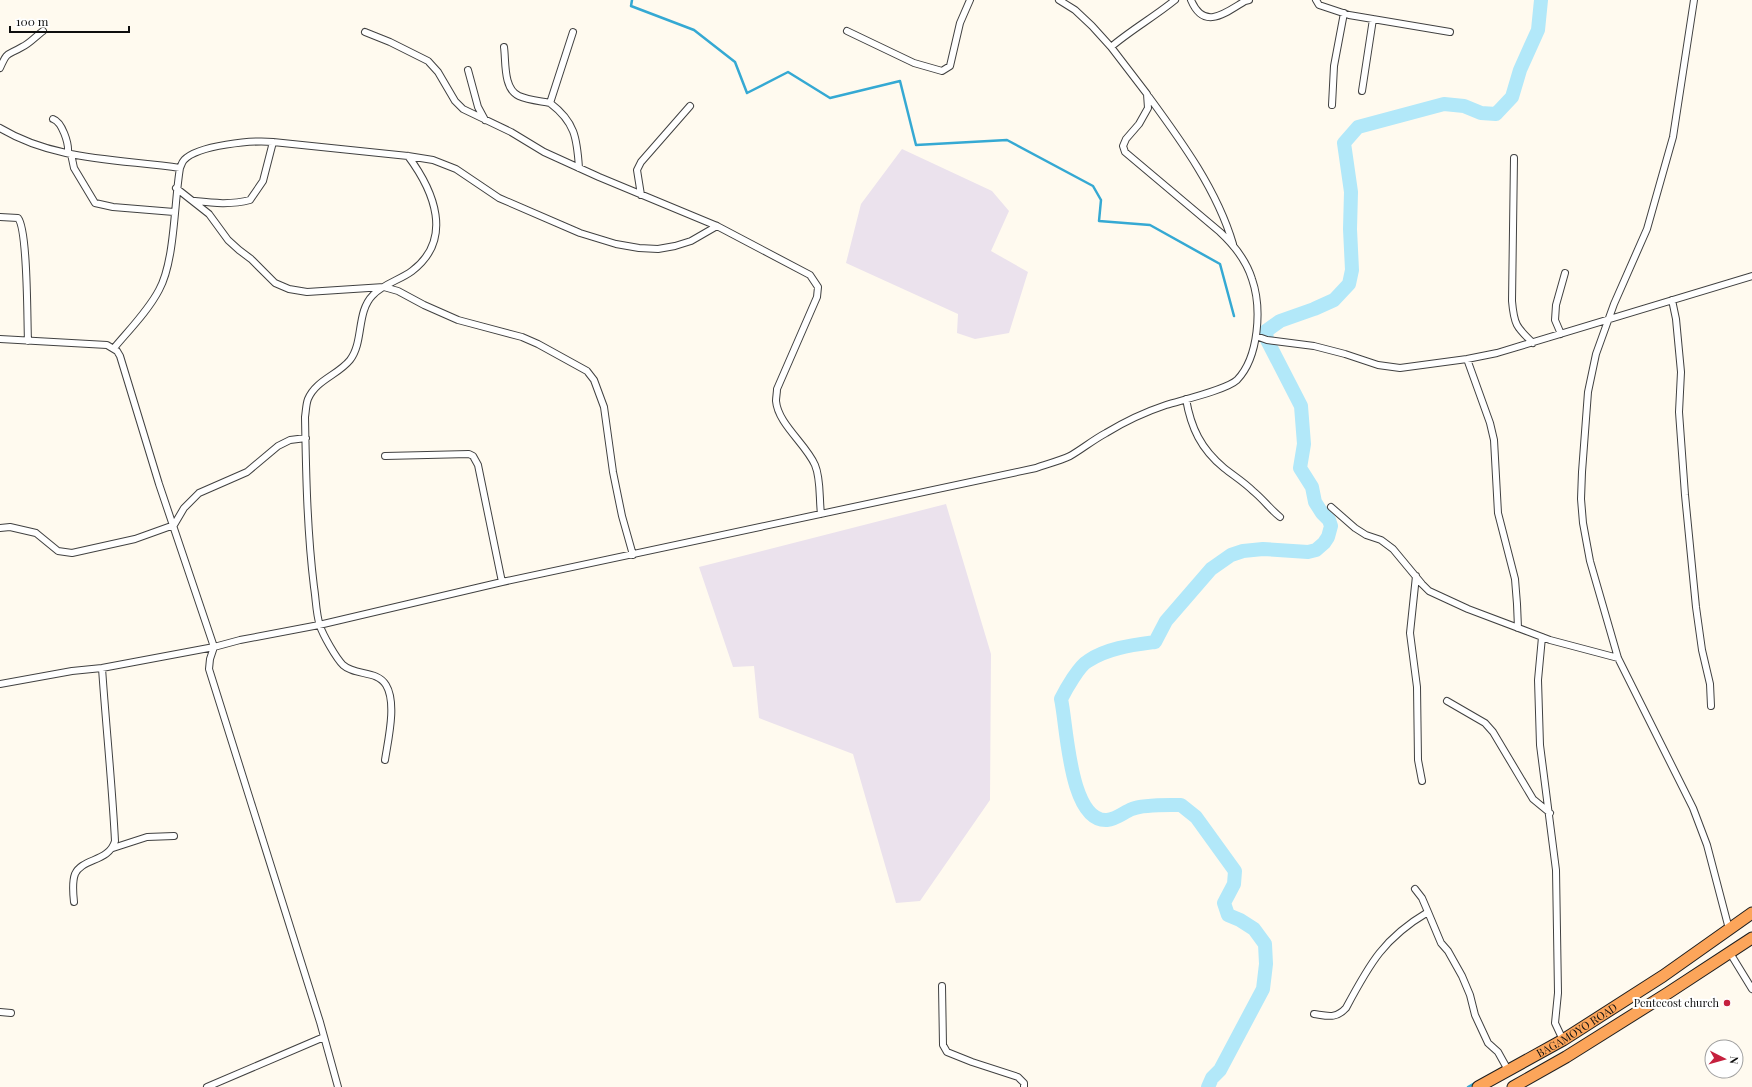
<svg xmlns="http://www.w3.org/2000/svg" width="1752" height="1087" viewBox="0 0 1752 1087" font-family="'Playfair Display',serif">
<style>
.industrial{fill:#ebe2ed}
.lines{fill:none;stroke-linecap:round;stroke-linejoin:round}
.stream{stroke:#35a9d3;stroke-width:2.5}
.river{stroke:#b2e8f9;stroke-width:14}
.minor-casing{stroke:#414141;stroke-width:8}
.trunk-casing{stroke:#1f1f1f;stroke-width:13}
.minor{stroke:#fff;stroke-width:6}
.trunk{stroke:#fca55a;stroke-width:11}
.poi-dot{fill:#c5203e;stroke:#fff;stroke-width:1.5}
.labels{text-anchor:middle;stroke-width:4;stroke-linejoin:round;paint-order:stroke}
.poi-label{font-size:11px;fill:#0e0e0e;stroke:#fff;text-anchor:end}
.street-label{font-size:11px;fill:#0e0e0e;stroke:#fff}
</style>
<rect width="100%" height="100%" fill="#fffaef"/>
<path class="industrial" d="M902,149L992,191L1009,211L991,251L1028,272L1009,333L975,339L957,333L958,314L846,263L861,204Z
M946,504L991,654L990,800L920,901L896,903L853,754L759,718L754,666L733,667L699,567Z"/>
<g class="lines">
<path class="stream" d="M632,0L631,6L694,30L735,62L747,93L788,72L830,98L900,81L916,145L1007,140L1093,186L1101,200L1099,221L1150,225L1220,264L1234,316
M1468,1087L1475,1083"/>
<path class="river" d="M1208,1087L1212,1078L1220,1070L1263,989L1266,964L1265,944L1254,929L1240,920L1228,915L1224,903L1234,884L1235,871L1196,817L1181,805C1168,805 1144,804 1132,809C1124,812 1117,819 1107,820C1069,822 1067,725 1061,699C1066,689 1079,666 1088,661C1107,648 1133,645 1155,642L1166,621L1211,569L1231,555L1243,551L1263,549L1308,552L1316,550L1324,543L1328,537L1331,526L1329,520L1322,513L1315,502L1312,487L1300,468L1304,444L1301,406L1267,340L1266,331L1280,321L1314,309L1334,300L1349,284L1352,270L1350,229L1351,192L1344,143L1358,127L1444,104L1464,106L1481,113L1496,114L1512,97L1520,70L1538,30L1541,0"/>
<g class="minor-casing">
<path id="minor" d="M1191,0C1204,31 1225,13 1245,1L1249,0
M1316,0L1319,5L1349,15L1450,32
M1694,0L1673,137L1647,229L1614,304L1596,354L1588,392L1582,472L1581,499L1583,523L1590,561L1618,658L1693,808L1707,845L1729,929
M847,31L914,63L942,71L950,66L960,23L970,0
M365,32L390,42L428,61L438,72L455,101L463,109L511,132L544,152L599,177L717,226L810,275L818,287L817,297L777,389C777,393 776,397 776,401C778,424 806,444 815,465C821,479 819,498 821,514
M573,32L550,103C575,122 577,138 579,168
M504,47C506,61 503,89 519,96C528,100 540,101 550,103
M1111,47C1131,30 1154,17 1175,0
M0,68C8,50 7,56 22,47C29,44 36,36 43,31
M468,70L478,107L485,120
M1362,91L1373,19
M1149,97C1182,142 1217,190 1233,244
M1332,105L1334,66L1344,13
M53,119C62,122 69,143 68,153
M0,128C55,161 119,159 180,168
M71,154L74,168L95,203L113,207L174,212
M1514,158L1512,301C1514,324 1516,327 1533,343
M176,188L209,214L228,240L239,250L251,259L275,283L289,289L307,292L384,287L398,291L424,305L458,320L522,337L538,344L587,371L594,380L604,407L613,472L622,516L633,555
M641,195L637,170L641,162L690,106
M194,201C213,203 231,205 250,200L263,181L273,142
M0,217L18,218C28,230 27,320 28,341
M1672,300L1676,319L1681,372L1679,412L1685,495L1696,607L1702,650L1710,684L1711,706
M1561,334L1555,320L1556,305L1565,273
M1256,336L1267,340L1314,346L1345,354L1378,365L1400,368L1467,359L1497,353L1752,276
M0,339L107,345L117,351L120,356L159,484L214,647L102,668L72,671L0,684
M114,348C129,330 148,311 159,290C175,261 174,203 180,168C181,166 182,162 184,160C198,145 253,140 273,142L408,156L433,160L456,169L499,198L580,233L616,244L639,248L658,249L675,246L691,241L717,226
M1467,359L1490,423L1494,440L1498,513L1515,579L1517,604L1518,628
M1186,399C1191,428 1201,449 1224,468C1234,476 1244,482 1253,491C1263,499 1270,509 1280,517
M385,456L469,454L473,456L478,465L502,582
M1331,507L1355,528L1366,535L1381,540L1393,549L1422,584L1429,591L1468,609L1529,632L1550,640L1618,658
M0,528L10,527L36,533L58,551L72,553L135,539L174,525L184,508L199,493L247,472L278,446L290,440L306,438
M1416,576L1410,633L1417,687L1418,760L1422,781
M1542,637L1538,680L1540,745L1556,870L1558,993L1555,1023L1563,1040
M1447,701L1485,723L1493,732L1533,799L1550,813
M385,760C388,740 397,703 386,685C377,670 355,676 343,665C336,658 323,635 320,626C316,614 316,599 314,587C307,530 306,473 305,417C306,411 306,404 308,399C316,380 338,375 350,360C364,342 356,312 373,295C383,284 400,280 412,271C454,239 434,191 408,156
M113,848L147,837L174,836
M1415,889L1422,898L1428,912L1441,943L1448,951L1462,976L1470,995L1475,1015L1488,1043L1498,1052L1508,1070
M74,902C73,893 72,882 75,874C82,858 109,862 115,841C112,783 106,726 102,668
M1730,953L1752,989
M942,986L943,1045L947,1052L972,1062L1018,1077L1024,1083V1087
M0,1012L11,1013
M1314,1014C1328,1016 1336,1019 1346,1008C1370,963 1384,938 1428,912
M207,1087L324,1037
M338,1087L320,1022L209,669L210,659L214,647L240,640L319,625L502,582L1036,468C1047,464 1059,461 1070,456C1082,449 1093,440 1106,433C1124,422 1145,412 1166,405C1182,400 1226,390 1237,380C1259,357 1262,308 1252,279C1246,260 1234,245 1220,232L1125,152L1123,146L1126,139L1139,124L1148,108L1147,94L1111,47L1092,26L1075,10L1059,0"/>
</g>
<g class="trunk-casing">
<g id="trunk">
<path id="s1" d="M1478,1087L1563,1040L1663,976L1752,913"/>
<path d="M1513,1087L1566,1057L1668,993L1752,938"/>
</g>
</g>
<use href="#minor" class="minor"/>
<use href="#trunk" class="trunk"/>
</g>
<circle class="poi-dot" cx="1727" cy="1003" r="4"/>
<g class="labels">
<g class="poi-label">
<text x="1719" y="1007">Pentecost church</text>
</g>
<g class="street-label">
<text dy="4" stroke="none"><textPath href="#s1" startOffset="114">BAGAMOYO ROAD</textPath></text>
</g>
</g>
<g transform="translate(1724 1059) rotate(96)"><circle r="19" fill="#ffffff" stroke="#9f9f9f"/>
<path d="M0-3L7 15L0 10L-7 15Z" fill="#c5203e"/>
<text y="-6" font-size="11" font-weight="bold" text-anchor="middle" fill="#0e0e0e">N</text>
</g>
<path d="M10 26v6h119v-6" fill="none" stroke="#0e0e0e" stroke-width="2"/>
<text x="16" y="26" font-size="12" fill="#0e0e0e" stroke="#ffffff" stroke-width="3" paint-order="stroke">100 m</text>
</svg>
